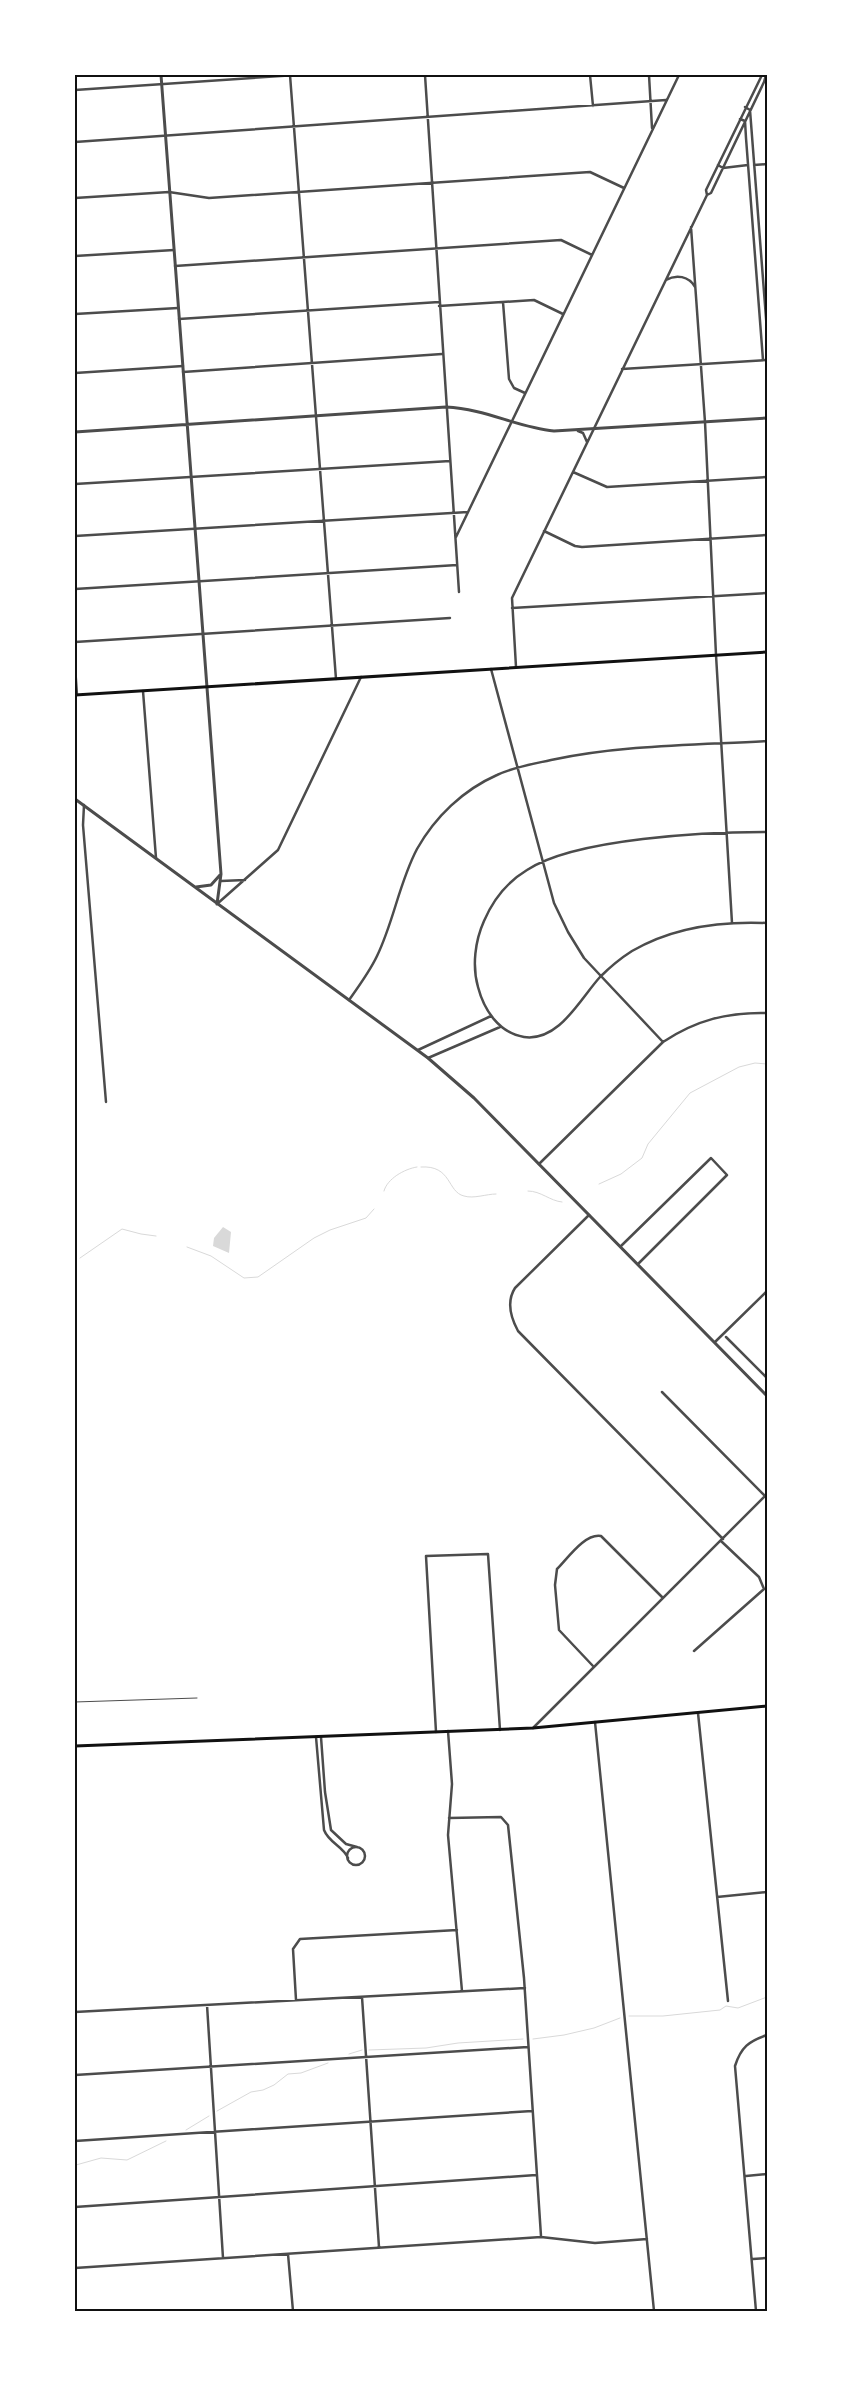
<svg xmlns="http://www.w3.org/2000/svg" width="842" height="2386" viewBox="0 0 842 2386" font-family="'Noto Serif',serif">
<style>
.water{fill:#d9d9d9}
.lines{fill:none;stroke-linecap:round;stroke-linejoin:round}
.stream{stroke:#d9d9d9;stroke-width:1}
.service{stroke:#4c4c4c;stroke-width:1}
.minor{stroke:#4c4c4c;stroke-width:2.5}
.tertiary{stroke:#4c4c4c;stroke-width:3}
.secondary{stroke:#111;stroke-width:3}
.neatline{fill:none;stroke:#111;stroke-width:2}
</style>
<rect width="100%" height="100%" fill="#fff"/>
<path class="water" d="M223,1227L231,1232L229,1253L213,1246L214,1238Z"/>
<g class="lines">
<path class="stream" d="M421,1167C452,1165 447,1192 464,1196C474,1199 486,1194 496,1194
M599,1184L621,1174L642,1158L648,1144L690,1093L739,1067L755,1063L767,1064
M384,1191C387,1179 404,1169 417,1167
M528,1191C541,1191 550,1201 562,1202
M187,1247L211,1256L244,1278L258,1277L314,1238L330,1230L366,1218L374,1209
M80,1258L122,1229L141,1234L156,1236
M629,2016H663L720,2010L726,2006L738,2008L767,1997
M533,2039L564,2035L594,2028L620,2018
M369,2050L426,2048L458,2043L523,2039
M349,2054L362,2050
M217,2111L251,2092L263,2090L274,2085L288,2074L301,2073L328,2063
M186,2130L209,2116
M76,2165L101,2158L127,2160L166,2141"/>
<path class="service" d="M75,1702L197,1698"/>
<path class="minor" d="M290,75L336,679
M425,75L459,592
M590,75L593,106
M649,75L652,128
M75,90L296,75
M745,107L750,110L767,331
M740,119L745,121L746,138L763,360
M75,142L666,100
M718,165L723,168L748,165
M754,165L767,164
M707,195L711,193L764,82L766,75
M75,198L169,192L209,198L590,172L624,188
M691,227L705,422L716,655L732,923
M75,256L174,250
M175,266L561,240L592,255
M666,280C676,274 689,276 695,287
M503,302L509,379L514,388L525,393
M439,306L534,300L563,314
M75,314L178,308
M179,319L439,302
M622,369L767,360
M183,372L442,354
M75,373L183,366
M578,431L583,433L587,442
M573,472L607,487L767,477
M75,484L450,461
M544,531L575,546L582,547L767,535
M75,536L468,512
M456,537L679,75
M75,589L457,565
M512,608L767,593
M75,642L450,618
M75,666L77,695
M516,667L512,598L707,195L706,190L762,75
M491,669L554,903L568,932L584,958L663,1042
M143,691L156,858
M84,805L83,825L106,1102
M767,832C707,832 576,838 527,870C507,882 493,900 484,921C475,941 472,966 478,987C484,1010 499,1033 524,1037C559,1042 580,999 600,977C610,967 621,958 632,951C673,927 721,921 767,923
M221,881L245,880
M217,904L278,850L361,677
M349,1000C359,986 370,971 377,956C394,921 399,883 417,849C435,817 463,790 497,775C514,767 533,764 551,760C622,745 695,745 767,741
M418,1050L491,1016
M428,1058L500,1027
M539,1164L663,1042C696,1020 728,1012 767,1013
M589,1215L515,1288C506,1302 511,1318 518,1331L723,1539
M621,1246L711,1158L727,1175L638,1264
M726,1337L767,1378
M715,1342L767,1291
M662,1392L765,1496
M694,1651L764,1589L759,1577L721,1541
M593,1666L559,1630L555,1585L557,1569C568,1558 585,1533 601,1536L663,1598
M698,1713L728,2001
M595,1722L654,2311
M533,1728L767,1494
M448,1731L452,1784L448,1835L462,1991
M436,1732L426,1556L488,1554L500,1730
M316,1737L324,1830C329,1843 343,1846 348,1858
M321,1737L325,1792L331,1830L346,1844L357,1847
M449,1818L501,1817L508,1825L524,1978L541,2236
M347 1856a9 9 0 1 1 18 0a9 9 0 1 1-18 0Z
M717,1897L767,1892
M362,1997L379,2247
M296,2000L293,1949L300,1939L457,1930
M207,2005L223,2258
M75,2012L525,1988
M75,2075L528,2047
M75,2141L532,2111
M746,2176L767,2174
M75,2207L536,2175
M288,2254L293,2311
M753,2259L767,2258
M75,2268L541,2237L595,2243L647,2239
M756,2311L735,2066C741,2047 749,2041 767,2035"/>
<path class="tertiary" d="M161,75L221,874L217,904
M75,432L446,407C486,409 516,427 554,431L767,418
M75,799L428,1058L474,1098L767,1396
M196,887L211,885L220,875"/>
<path class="secondary" d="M75,695L767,652
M75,1746L533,1728L767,1706"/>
</g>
<rect width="842" height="2386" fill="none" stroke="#ffffff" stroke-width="152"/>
<rect x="76" y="76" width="690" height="2234" class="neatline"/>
</svg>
